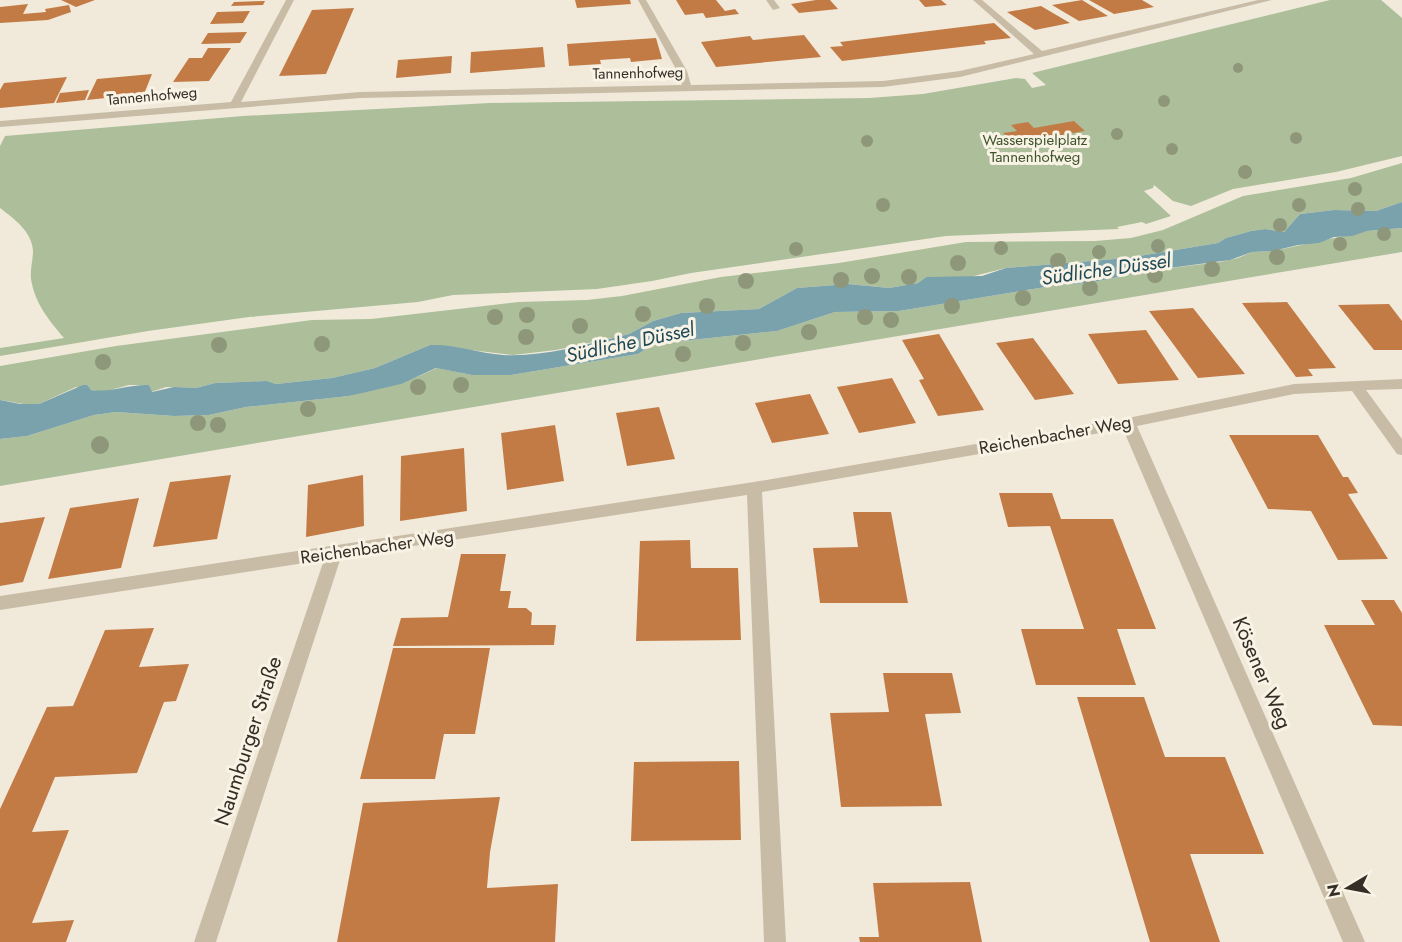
<svg xmlns="http://www.w3.org/2000/svg" width="1402" height="942" viewBox="0 0 1402 942" font-family="Jost,sans-serif">
<style>
.green{fill:#acbf9a}
.water{fill:#7aa2ad}
.building{fill:#c37b46}
.lines{fill:none;stroke-linecap:round;stroke-linejoin:round}
.street{fill:#c9bca6;fill-rule:evenodd}
.tree{fill:#8e977a}
.labels{text-anchor:middle;stroke-width:6;stroke-linejoin:round;paint-order:stroke}
.far-street-label{font-size:15px;fill:#352e27;stroke:#f9f3e6}
.far-park-label{font-size:15px;fill:#3d532b;stroke:#f9f3e6}
.street-label{font-size:18px;fill:#352e27;stroke:#f9f3e6}
.water-label{font-size:20px;font-style:italic;fill:#1e4855;stroke:#f9f3e6}
.near-street-label{font-size:21px;fill:#352e27;stroke:#f9f3e6}
</style>
<rect width="100%" height="100%" fill="#f1eada"/>
<path class="green" d="M1330,0H1381L1402,18V156L1336,172L1233,189L1191,206L1173,201L1154,185L1153,188L1144,191L1171,216L1146,224L1142,222L1117,227L1119,229L946,236L691,273L652,281L597,289L453,295L418,302L249,317L148,331L0,356V348L64,338C49,320 35,304 31,279C30,269 33,260 33,251C32,231 14,219 0,208V146L5,136L243,116L490,103L869,98L923,94L1016,78L1025,79L1032,88L1046,85L1032,73Z
M1402,163V202L1376,211L1334,210L1300,214L1284,232L1265,229L1251,231L1226,238L1218,243L1127,258L1006,268L970,277H926L918,283L889,288L848,284L797,288L759,309L681,313L653,321L629,334L617,337L556,350L513,355L430,345L375,368L332,378L276,384L267,381L215,383L196,388L166,387L151,392L149,385H129L103,392L76,387L39,404L29,405L0,400V366L116,346L312,320L371,319L519,302L587,300L622,296L721,277L839,263L966,242L1095,241L1131,238L1163,230L1243,196L1351,178Z
M1402,228V252L0,486V439L27,436L94,415L116,412L174,416L209,415L246,407L349,396L419,376L437,368L472,375H511L638,354L654,344L777,331L835,312L899,311L1058,285L1088,283L1154,270L1220,262L1238,258L1252,252L1273,251L1367,231Z"/>
<path class="water" d="M1402,202V228L1367,231L1352,236L1334,237L1319,243L1298,245L1273,251L1252,252L1230,260L1154,270L1088,283L1058,285L899,311L835,312L777,331L654,344L638,354L511,375H472L436,368L401,384L349,396L246,407L209,415L174,416L116,412L94,415L27,436L0,439V400L20,404H39L83,385H87L91,390C110,393 129,384 149,385L152,392L174,387L196,388L215,383L267,381L276,384L332,378L375,368L430,345C455,344 478,353 503,355C540,357 581,346 617,337L629,334L653,321L681,313L759,309L797,288L848,284L889,288L918,283L926,277L982,276L1006,268L1127,258L1218,243L1226,238L1251,231L1265,229L1284,232L1300,214L1334,210L1376,211Z"/>
<path class="building" d="M61,0H95L76,7Z
M575,0H630L631,4L577,8Z
M676,0H716L725,11L735,9L739,14L706,18L703,13L685,15Z
M816,0H830L838,9L799,13L791,4Z
M919,0H941L947,5L925,7Z
M1082,0L1108,16L1079,21L1052,5Z
M1089,0H1142L1154,7L1114,14Z
M265,1L263,5L231,6L234,2Z
M28,4L23,14L46,12L45,9L69,5L71,12L48,20L0,23V7Z
M1041,6L1070,23L1035,30L1007,12Z
M354,8L326,74L279,76L312,10Z
M250,11L243,23L210,24L217,12Z
M994,23L1011,38L984,41L986,44L842,61L830,47L843,46L840,42Z
M247,32L240,43L201,44L208,33Z
M804,35L821,57L716,67L701,42L750,36L753,40Z
M656,38L662,59L631,62L630,58L600,60L601,64L569,66L567,44Z
M543,47L545,67L470,73L471,52Z
M208,48H231L209,81L173,82L189,58H202Z
M452,56L451,73L396,78L398,60Z
M152,74L144,94L87,100L97,79Z
M67,77L54,103L0,108V90L4,83Z
M89,90L85,100L56,103L60,93Z
M1074,121L1085,131L1014,143L1003,133L1017,131L1011,125L1028,122L1034,128Z
M1287,302L1336,368L1308,369L1313,376L1296,377L1242,303Z
M1389,304L1402,321V350H1374L1338,305Z
M1193,308L1245,374L1198,378L1149,311Z
M1146,330L1179,380L1118,384L1088,334Z
M939,334L984,410L938,416L919,380L924,379L902,340Z
M1033,338L1074,394L1035,400L996,343Z
M892,378L916,423L859,433L837,387Z
M810,394L829,434L772,443L755,403Z
M659,407L675,459L627,466L616,413Z
M555,425L564,481L507,490L501,433Z
M1229,435H1318L1343,477H1348L1358,493L1348,494L1388,559L1338,560L1311,511L1268,509Z
M464,448L467,511L400,521L401,456Z
M231,475L217,539L153,547L170,482Z
M363,475L364,526L306,537L308,485Z
M999,493H1052L1061,519H1113L1156,629H1117L1136,685H1036L1021,629H1084L1050,526L1008,527Z
M139,498L121,568L48,579L70,508Z
M853,512H891L908,603H820L813,548L858,547Z
M45,517L23,582L0,586V523Z
M690,540L691,568H738L741,640L636,641L640,541Z
M461,554H506L500,591H511L508,608H526L532,613L531,625H556L554,645L393,646L401,618L448,617Z
M1361,600H1394L1402,613V726L1373,725L1324,625H1375Z
M154,628L139,667L189,664L176,701L164,702L137,773L55,777L32,832L69,830L32,923L74,920L66,942H0V809L47,707L73,706L105,630Z
M393,648H490L475,734H444L435,779H360Z
M883,673H952L961,713L925,714L942,806L841,807L830,713L889,712Z
M1077,697H1144L1165,757H1225L1264,854H1190L1220,942H1150Z
M739,761L741,840L631,841L634,762Z
M500,797L490,852L487,888L558,884L555,942H337L363,803Z
M970,882L982,942H860L859,937H879L873,883Z"/>
<g class="lines">
<path class="street" d="M286,0H294L241,102L360,92L682,85L677,71L638,0H646L687,71L691,85L883,81L960,71L1034,54L973,0H982L1042,51L1258,0H1272L960,77L883,87L360,98L0,127V121L231,102Z
M766,0H774L780,8L773,10Z
M1402,379V389L1366,390L1402,439V455L1397,454L1352,391L1294,394L1137,426L1365,942H1343L1123,429L762,492L786,942H764L747,495L341,557L216,942H194L324,560L0,610V596L754,482L1128,418L1294,384Z"/>
</g>
<g class="tree">
<circle cx="1238" cy="68" r="5"/>
<circle cx="1164" cy="101" r="6"/>
<circle cx="1117" cy="134" r="6"/>
<circle cx="1296" cy="138" r="6"/>
<circle cx="867" cy="141" r="6"/>
<circle cx="1172" cy="149" r="6"/>
<circle cx="1245" cy="172" r="7"/>
<circle cx="1355" cy="189" r="7"/>
<circle cx="883" cy="205" r="7"/>
<circle cx="1299" cy="205" r="7"/>
<circle cx="1358" cy="209" r="7"/>
<circle cx="1280" cy="225" r="7"/>
<circle cx="1384" cy="234" r="7"/>
<circle cx="1340" cy="244" r="7"/>
<circle cx="1158" cy="246" r="7"/>
<circle cx="1001" cy="248" r="7"/>
<circle cx="796" cy="249" r="7"/>
<circle cx="1099" cy="252" r="7"/>
<circle cx="1277" cy="257" r="8"/>
<circle cx="1058" cy="261" r="8"/>
<circle cx="958" cy="263" r="8"/>
<circle cx="1212" cy="269" r="8"/>
<circle cx="1155" cy="275" r="8"/>
<circle cx="872" cy="276" r="8"/>
<circle cx="909" cy="277" r="8"/>
<circle cx="841" cy="280" r="8"/>
<circle cx="746" cy="281" r="8"/>
<circle cx="1090" cy="288" r="8"/>
<circle cx="1023" cy="298" r="8"/>
<circle cx="707" cy="306" r="8"/>
<circle cx="952" cy="306" r="8"/>
<circle cx="643" cy="314" r="8"/>
<circle cx="527" cy="315" r="8"/>
<circle cx="495" cy="317" r="8"/>
<circle cx="865" cy="317" r="8"/>
<circle cx="891" cy="320" r="8"/>
<circle cx="580" cy="326" r="8"/>
<circle cx="809" cy="332" r="8"/>
<circle cx="526" cy="337" r="8"/>
<circle cx="743" cy="343" r="8"/>
<circle cx="322" cy="344" r="8"/>
<circle cx="219" cy="345" r="8"/>
<circle cx="683" cy="354" r="8"/>
<circle cx="103" cy="362" r="8"/>
<circle cx="461" cy="385" r="8"/>
<circle cx="418" cy="387" r="8"/>
<circle cx="308" cy="409" r="8"/>
<circle cx="198" cy="423" r="8"/>
<circle cx="218" cy="425" r="8"/>
<circle cx="100" cy="445" r="9"/>
</g>
<g class="labels">
<g class="far-street-label">
<text transform="translate(638 73) rotate(-1)" y="5">Tannenhofweg</text>
<text transform="translate(152 96) rotate(-5)" y="5">Tannenhofweg</text>
</g>
<g class="far-park-label">
<text x="1035" y="145">Wasserspielplatz<tspan x="1035" dy="17">Tannenhofweg</tspan></text>
</g>
<g class="street-label">
<text transform="translate(1055 435) rotate(-10)" y="6">Reichenbacher Weg</text>
<text transform="translate(377 547) rotate(-8)" y="6">Reichenbacher Weg</text>
</g>
<g class="water-label">
<text transform="translate(1106 269) rotate(-8)" y="7">Südliche Düssel</text>
<text transform="translate(630 342) rotate(-12)" y="7">Südliche Düssel</text>
</g>
<g class="near-street-label">
<text transform="translate(1262 673) rotate(67)" y="7">Kösener Weg</text>
<text transform="translate(248 741) rotate(-72)" y="7">Naumburger Straße</text>
</g>
</g>
<g transform="translate(1348 888) rotate(260)" stroke="#f9f3e6" stroke-width="4.5" paint-order="stroke">
<path d="M0-4.5L10 22L0 15L-10 22Z" fill="#352e27"/>
<text y="-9" font-size="16" font-weight="bold" text-anchor="middle" fill="#352e27">N</text>
</g>
</svg>
